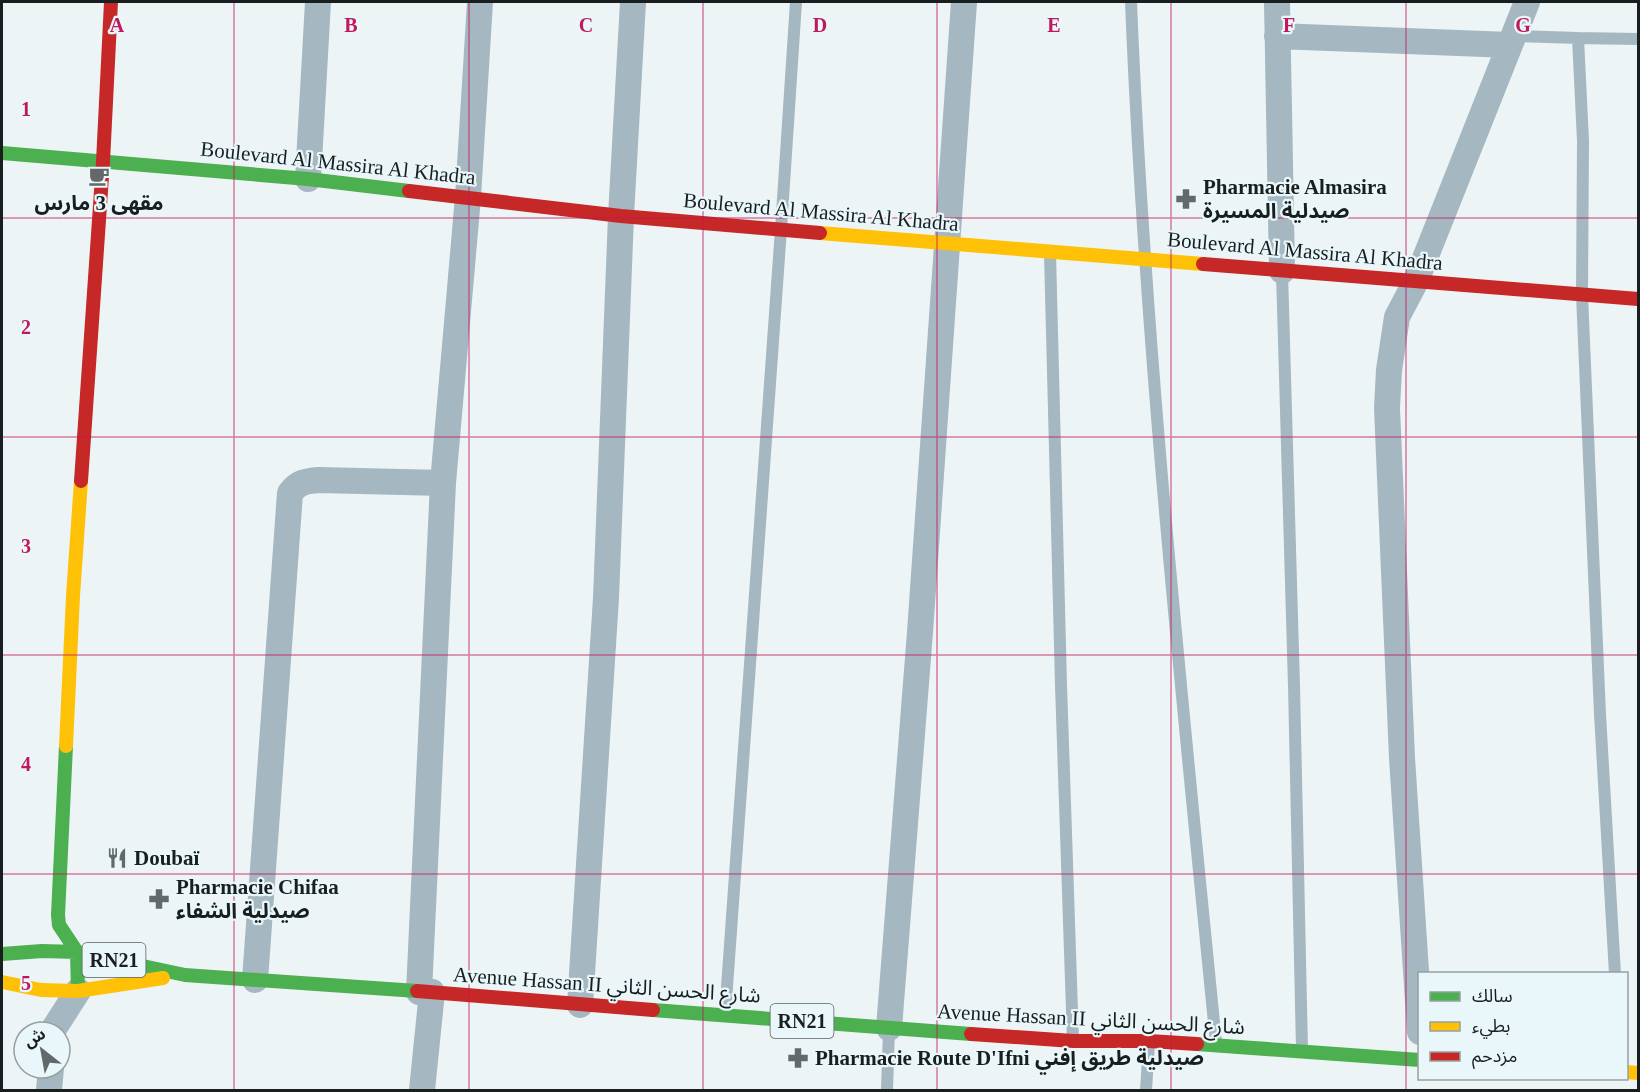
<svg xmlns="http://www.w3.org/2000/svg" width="1640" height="1092" viewBox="0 0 1640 1092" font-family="'Times New Roman','Noto Sans Arabic',serif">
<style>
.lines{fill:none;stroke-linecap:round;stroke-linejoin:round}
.lane{stroke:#a5b7c0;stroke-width:12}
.street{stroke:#a5b7c0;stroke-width:26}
.fast{stroke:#4caf50;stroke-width:14}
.slow{stroke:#ffc107;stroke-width:14}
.jam{stroke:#c62828;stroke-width:14}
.grid{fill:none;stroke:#c2185b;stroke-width:1.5;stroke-opacity:0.55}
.labels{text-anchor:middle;stroke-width:4.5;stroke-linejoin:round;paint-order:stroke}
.shield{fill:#e9f7fa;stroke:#575f61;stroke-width:1.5}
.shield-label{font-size:20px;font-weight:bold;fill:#191e1f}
.street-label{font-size:21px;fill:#191e1f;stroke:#e9f7fa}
.poi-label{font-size:21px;font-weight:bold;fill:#191e1f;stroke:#e9f7fa;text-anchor:start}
.grid-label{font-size:20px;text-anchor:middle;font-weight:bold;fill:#c2185b;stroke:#e9f7fa;stroke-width:4.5;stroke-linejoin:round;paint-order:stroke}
</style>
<rect width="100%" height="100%" fill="#edf4f6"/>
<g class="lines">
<path class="lane" d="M1131,2C1145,350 1182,697 1216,1043
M1513,36L1578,38L1583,141L1582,295L1600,714L1615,974
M1578,38L1638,39
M1050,254L1061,685L1073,1040
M1282,273L1294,686L1302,1050
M725,1015L781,229L796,2
M887,1090L889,1029
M1146,1090L1149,1043"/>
<path class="street" d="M1277,2L1282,271
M1277,36L1510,45
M308,179L318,2
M255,980L290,493C298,482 306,481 319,480L443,483
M419,992L443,483L468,197L480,2
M580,1005L606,598L621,216L633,2
M889,1028L920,632L964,2
M53,1030L78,991
M1420,1032L1402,758L1387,408L1389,370L1397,317L1416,281L1527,2
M49,1090L51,1068
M422,1090L432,992"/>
<path class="fast" d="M2,153L308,179L409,191
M66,746L58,915L59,925L77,952L78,991
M2,954L42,951L77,952L185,975L417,991
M653,1010L971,1034
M1197,1044L1420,1060"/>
<path class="slow" d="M820,233L1203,264
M66,746L73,596L81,481
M2,982L41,990L78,991L163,978
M1626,1072L1638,1073"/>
<path class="jam" d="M409,191L621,216L820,233
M1203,264L1638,299
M81,481L103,162L111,2
M417,991L653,1010
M971,1034L1073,1041H1149L1197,1044"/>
</g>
<path class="grid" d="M234,2V1090M469,2V1090M703,2V1090M937,2V1090M1171,2V1090M1406,2V1090M2,218H1638M2,437H1638M2,655H1638M2,874H1638"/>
<defs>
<g id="cafe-bare" transform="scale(1.62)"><path d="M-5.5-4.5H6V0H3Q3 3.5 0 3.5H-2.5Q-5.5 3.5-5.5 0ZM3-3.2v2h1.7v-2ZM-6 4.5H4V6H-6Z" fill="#63696a" stroke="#e9f7fa" stroke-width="2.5" paint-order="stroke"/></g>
<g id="pharmacy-bare" transform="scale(1.62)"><path d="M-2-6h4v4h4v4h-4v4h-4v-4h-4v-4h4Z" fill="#63696a" stroke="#e9f7fa" stroke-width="2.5" paint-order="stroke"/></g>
<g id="restaurant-bare" transform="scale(1.62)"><path d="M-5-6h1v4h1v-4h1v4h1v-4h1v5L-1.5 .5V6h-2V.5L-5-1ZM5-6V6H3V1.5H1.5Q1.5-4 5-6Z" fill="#63696a" stroke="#e9f7fa" stroke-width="2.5" paint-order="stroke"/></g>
</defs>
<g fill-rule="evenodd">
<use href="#cafe-bare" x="99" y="176"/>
<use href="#pharmacy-bare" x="1186" y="199"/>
<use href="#restaurant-bare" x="117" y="858"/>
<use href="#pharmacy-bare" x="159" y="899"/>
<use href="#pharmacy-bare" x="798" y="1058"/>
</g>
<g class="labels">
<g class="shield">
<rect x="82.5" y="943" width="63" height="34" rx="4.5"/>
<rect x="770.5" y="1004" width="63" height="34" rx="4.5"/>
</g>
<g class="shield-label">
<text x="114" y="967">RN21</text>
<text x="802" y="1028">RN21</text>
</g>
<g class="street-label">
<text transform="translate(338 163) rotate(6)" y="7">Boulevard Al Massira Al Khadra</text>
<text transform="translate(821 212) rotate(5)" y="7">Boulevard Al Massira Al Khadra</text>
<text transform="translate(1305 251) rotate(5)" y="7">Boulevard Al Massira Al Khadra</text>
<text transform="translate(607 985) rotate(4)" y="7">Avenue Hassan II شارع الحسن الثاني</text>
<text transform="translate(1091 1019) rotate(3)" y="7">Avenue Hassan II شارع الحسن الثاني</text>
</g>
<g class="poi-label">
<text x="1203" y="194">Pharmacie Almasira<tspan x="1203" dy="24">صيدلية المسيرة</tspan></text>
<text x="99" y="210" text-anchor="middle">مقهى 3 مارس</text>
<text x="134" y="865">Doubaï</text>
<text x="176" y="894">Pharmacie Chifaa<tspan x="176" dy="24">صيدلية الشفاء</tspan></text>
<text x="815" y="1065">Pharmacie Route D'Ifni صيدلية طريق إفني</text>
</g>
</g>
<g class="grid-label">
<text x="117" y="32">A</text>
<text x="351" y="32">B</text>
<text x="586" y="32">C</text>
<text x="820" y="32">D</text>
<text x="1054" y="32">E</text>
<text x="1289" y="32">F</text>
<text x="1523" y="32">G</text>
<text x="26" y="116">1</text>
<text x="26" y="334">2</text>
<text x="26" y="553">3</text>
<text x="26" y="771">4</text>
<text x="26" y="990">5</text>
</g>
<rect width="1640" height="1092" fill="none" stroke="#191e1f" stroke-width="6"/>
<rect x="1418" y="972" width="210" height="108" fill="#e9f7fa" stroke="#96a0a2" stroke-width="1.5"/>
<rect x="1430" y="992" width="30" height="9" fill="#4caf50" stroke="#96a0a2" stroke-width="1.5"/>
<text x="1472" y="1002" font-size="18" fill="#191e1f">سالك</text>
<rect x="1430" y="1022" width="30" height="9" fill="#ffc107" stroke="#96a0a2" stroke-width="1.5"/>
<text x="1472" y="1032" font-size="18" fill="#191e1f">بطيء</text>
<rect x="1430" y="1052" width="30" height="9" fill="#c62828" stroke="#96a0a2" stroke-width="1.5"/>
<text x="1472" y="1062" font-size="18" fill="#191e1f">مزدحم</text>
<g transform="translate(42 1050) rotate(329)"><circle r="28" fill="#e9f7fa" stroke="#96a0a2" stroke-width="1.5"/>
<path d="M0-4.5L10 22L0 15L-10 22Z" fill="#63696a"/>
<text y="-9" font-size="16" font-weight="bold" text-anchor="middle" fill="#191e1f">ش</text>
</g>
</svg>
